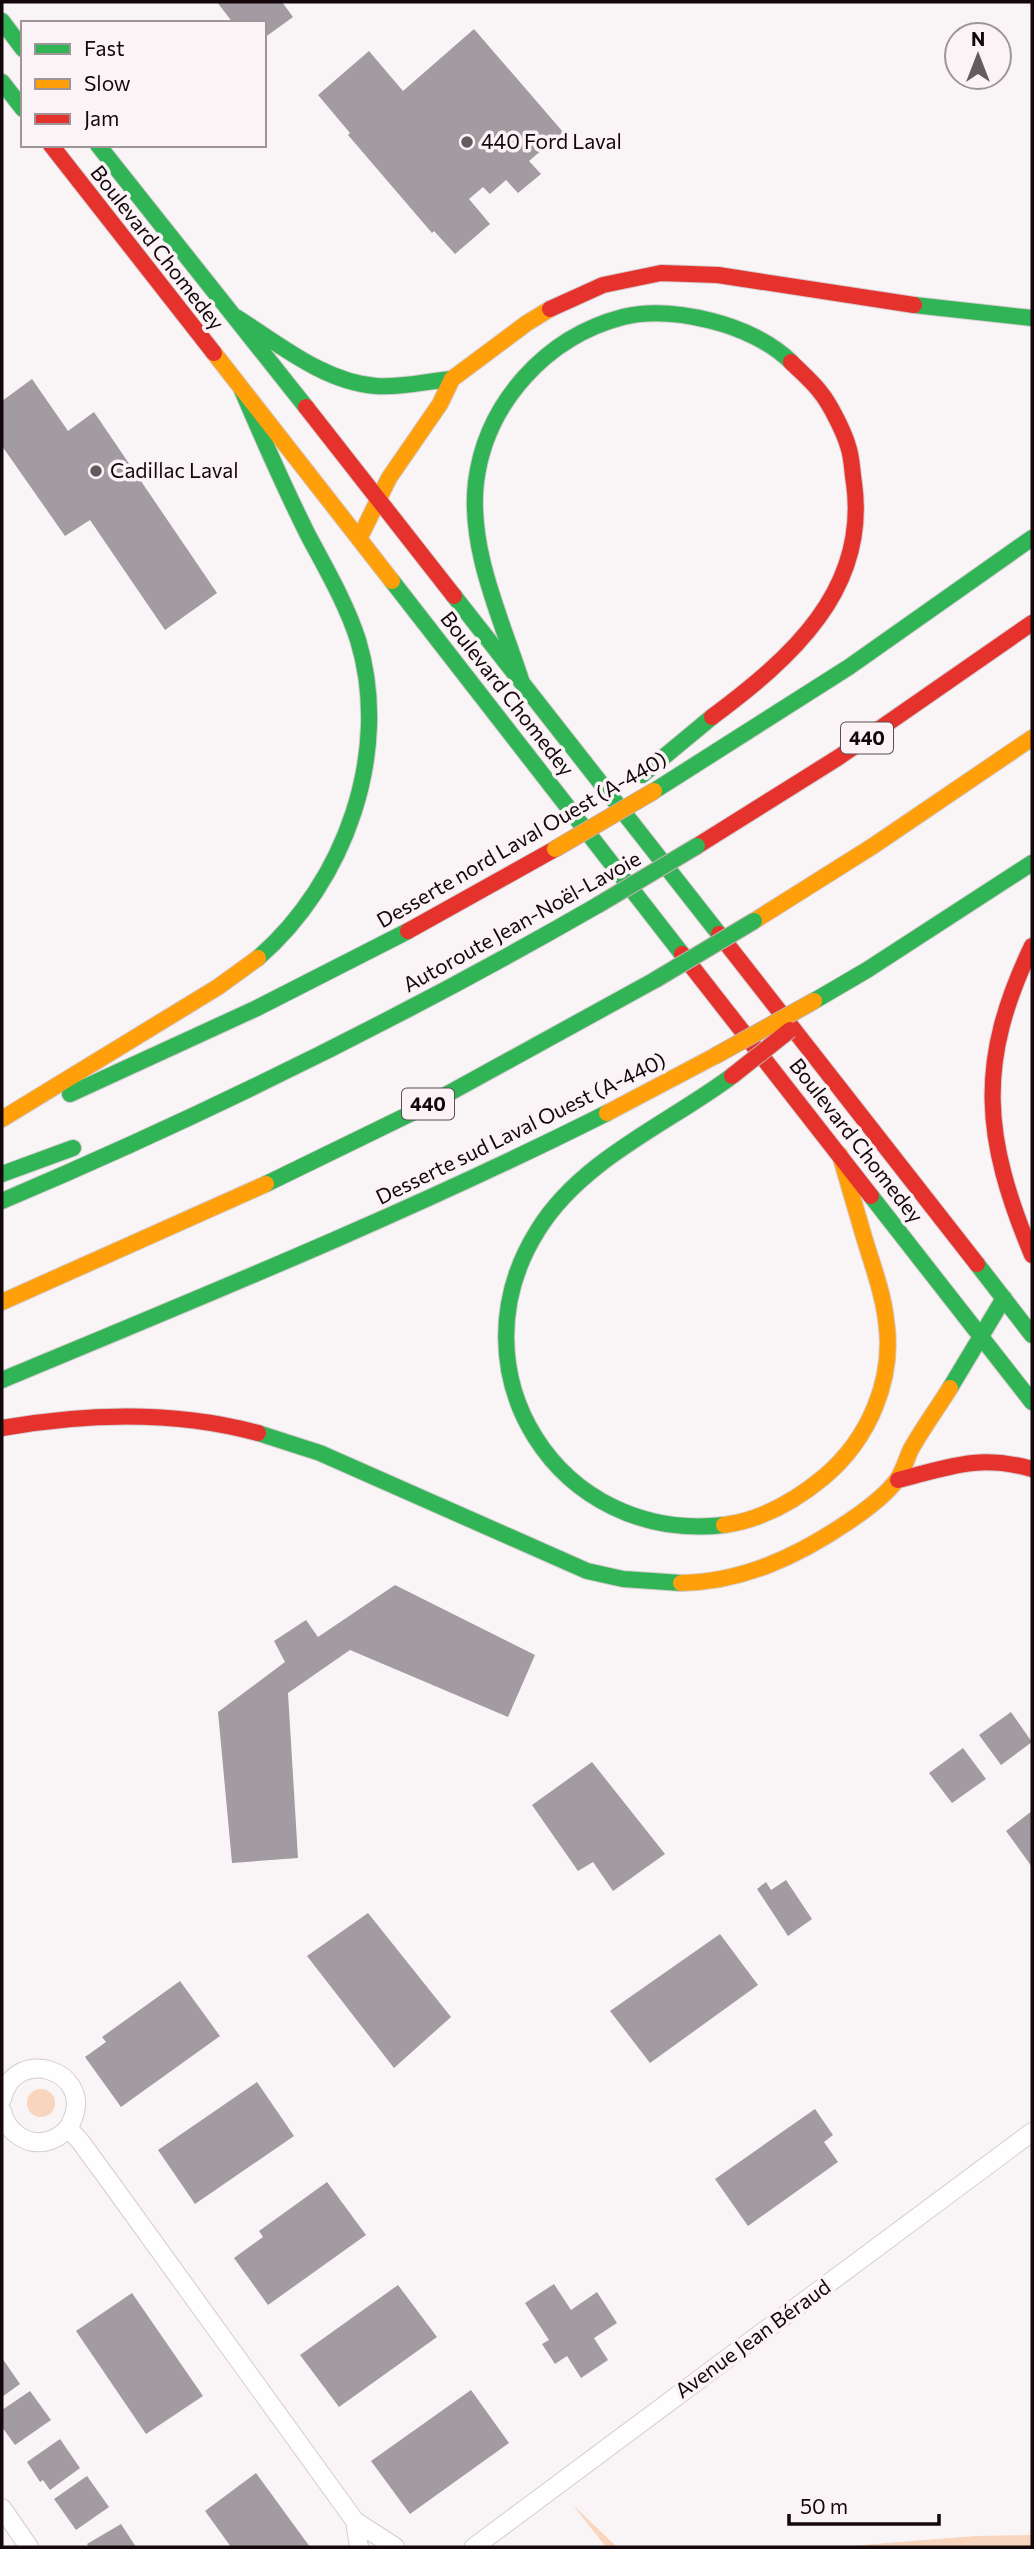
<svg xmlns="http://www.w3.org/2000/svg" width="1034" height="2549" viewBox="0 0 1034 2549" font-family="Commissioner,sans-serif">
<style>
.green{fill:#f8d5bc}
.building{fill:#a29ba1}
.lines{fill:none;stroke-linecap:round;stroke-linejoin:round}
.street-casing{stroke:#d5cccf;stroke-width:20}
.fast-casing{stroke:#d5cccf;stroke-width:18}
.slow-casing{stroke:#d5cccf;stroke-width:18}
.jam-casing{stroke:#d5cccf;stroke-width:18}
.street{stroke:#fefefe;stroke-width:18}
.fast{stroke:#30b455;stroke-width:16}
.slow{stroke:#ff9f0a;stroke-width:16}
.jam{stroke:#e5322d;stroke-width:16}
.fast-bridge-casing{stroke:#c0b1b0;stroke-width:18;stroke-linecap:butt}
.slow-bridge-casing{stroke:#c0b1b0;stroke-width:18;stroke-linecap:butt}
.jam-bridge-casing{stroke:#c0b1b0;stroke-width:18;stroke-linecap:butt}
.fast-bridge{stroke:#30b455;stroke-width:16}
.slow-bridge{stroke:#ff9f0a;stroke-width:16}
.jam-bridge{stroke:#e5322d;stroke-width:16}
.poi-dot{fill:#645b5f;stroke:#fbf3f5;stroke-width:2.5}
.labels{text-anchor:middle;stroke-width:7;stroke-linejoin:round;paint-order:stroke}
.shield{fill:#fbf3f5;stroke:#594e53;stroke-width:2}
.shield-label{font-size:19px;font-weight:bold;fill:#14080d}
.poi-label{font-size:21px;fill:#14080d;stroke:#fbf3f5;text-anchor:start}
.street-label{font-size:21px;fill:#14080d;stroke:#fbf3f5}
</style>
<rect width="100%" height="100%" fill="#f9f5f6"/>
<path class="green" d="M27 2103a14 14 0 1 1 28 0a14 14 0 1 1-28 0Z
M573,2505L617,2547H606Z
M1032,2535V2547H837L976,2536Z"/>
<path class="building" d="M217,2H282L293,17L264,38V23H233Z
M474,29L563,132L529,161L541,174L518,193L506,180L490,194L483,187L469,199L490,224L455,254L434,231L432,233L348,135L350,133L318,95L369,51L403,91Z
M32,379L68,431L94,412L217,593L165,630L90,520L65,536L2,446V401Z
M395,1585L535,1655L508,1717L350,1650L288,1693L298,1858L232,1863L218,1712L285,1662L274,1641L306,1620L318,1637Z
M1011,1712L1032,1742L1001,1765L979,1735Z
M963,1748L986,1779L952,1803L929,1773Z
M592,1762L665,1854L613,1891L593,1862L578,1871L532,1805Z
M1032,1811V1867L1006,1831Z
M786,1880L812,1919L788,1936L757,1889L766,1882L771,1890Z
M368,1913L451,2017L394,2068L307,1956Z
M720,1934L758,1985L650,2063L610,2011Z
M180,1981L220,2036L121,2107L85,2057L106,2042L102,2037Z
M257,2082L294,2136L195,2204L158,2150Z
M815,2109L833,2135L824,2142L838,2162L748,2226L715,2179Z
M327,2182L366,2235L268,2305L234,2258L263,2237L259,2231Z
M554,2284L571,2310L597,2292L617,2323L594,2338L608,2360L581,2378L567,2356L555,2364L542,2344L549,2340L525,2303Z
M398,2285L437,2337L339,2407L300,2355Z
M132,2293L203,2396L146,2434L76,2331Z
M2,2358L20,2384L2,2397Z
M471,2390L509,2443L410,2514L371,2461Z
M30,2391L51,2420L15,2445L2,2427V2410Z
M60,2439L80,2468L50,2490L43,2480L40,2482L27,2462Z
M256,2473L310,2547H231L205,2511Z
M87,2476L109,2507L76,2530L54,2499Z
M121,2524L136,2547H89L87,2544Z"/>
<g class="lines">
<g class="street-casing">
<path id="street" d="M2,2099C14,2045 92,2070 73,2118C70,2128 61,2136 51,2140C29,2148 7,2133 2,2111
M68,2128L80,2141L110,2182L355,2521L395,2547
M2,2508L29,2547
M355,2521L359,2547
M474,2547L1032,2132"/>
</g>
<g class="fast-casing">
<path id="fast" d="M2,21L23,49
M2,82L23,109
M98,145L306,407
M914,305L1032,318
M236,317C279,344 324,382 376,386C401,388 427,381 452,379
M242,390C263,439 284,487 308,535C326,569 346,603 358,640C392,752 345,883 258,958
M392,581L682,954
M454,596L719,934
M522,683C502,620 468,550 476,482C486,403 546,337 623,317C652,310 684,314 712,321C740,328 771,342 791,362
M642,775L712,717
M654,791L849,667L1032,538
M814,1001L867,970L1032,863
M70,1094L255,1009L408,931
M2,1174L73,1148
M266,1184L422,1108L655,980
M871,1196L1032,1402
M2,1201C207,1114 405,1016 598,905
M977,1264L1032,1335
M2,1380C206,1295 410,1212 607,1113
M950,1388L1004,1298
M258,1433L320,1453L587,1571L623,1579L681,1583
M724,1525C558,1544 449,1371 538,1230C582,1159 668,1124 732,1076"/>
</g>
<g class="slow-casing">
<path id="slow" d="M214,353L392,581
M359,539L389,478L440,404L452,379L527,323L550,309
M754,921L873,846L1032,738
M607,1113L715,1056
M2,1119L218,987L258,958
M2,1302L266,1184
M724,1525C762,1520 795,1501 824,1477C869,1439 895,1379 886,1320C883,1292 872,1264 864,1237C856,1210 848,1182 840,1155
M681,1583C743,1582 798,1556 848,1522C866,1510 884,1497 897,1480C903,1471 906,1461 910,1451C922,1429 937,1409 950,1388"/>
</g>
<g class="jam-casing">
<path id="jam" d="M51,145L214,353
M550,309L603,285L661,273L718,275L914,305
M306,407L454,596
M712,717C790,659 869,590 854,483C852,471 852,457 848,446C844,432 830,404 821,393C813,382 801,372 791,362
M697,846L839,757L1032,623
M408,931L555,849
M719,934L977,1264
M1032,946C976,1063 983,1137 1032,1255
M682,954L871,1196
M2,1428C87,1413 173,1410 258,1433
M898,1480C949,1467 979,1454 1032,1469"/>
</g>
<use href="#street" class="street"/>
<use href="#fast" class="fast"/>
<use href="#slow" class="slow"/>
<use href="#jam" class="jam"/>
<g class="fast-bridge-casing">
<path id="fast-bridge" d="M598,905L697,846
M655,980L754,921"/>
</g>
<g class="slow-bridge-casing">
<path id="slow-bridge" d="M555,849L654,791
M715,1056L814,1001"/>
</g>
<g class="jam-bridge-casing">
<path id="jam-bridge" d="M732,1076L790,1030"/>
</g>
<use href="#fast-bridge" class="fast-bridge"/>
<use href="#slow-bridge" class="slow-bridge"/>
<use href="#jam-bridge" class="jam-bridge"/>
</g>
<g class="poi-dot">
<circle cx="467" cy="142" r="7"/>
<circle cx="96" cy="471" r="7"/>
</g>
<g class="labels">
<g class="shield">
<rect x="841" y="722.5" width="52" height="31" rx="5"/>
<rect x="402" y="1088.5" width="52" height="31" rx="5"/>
</g>
<g class="shield-label">
<text x="867" y="745">440</text>
<text x="428" y="1111">440</text>
</g>
<g class="poi-label">
<text x="481" y="149">440 Ford Laval</text>
<text x="110" y="478">Cadillac Laval</text>
</g>
<g class="street-label">
<text transform="translate(157 248) rotate(52)" y="7">Boulevard Chomedey</text>
<text transform="translate(507 694) rotate(52)" y="7">Boulevard Chomedey</text>
<text transform="translate(522 840) rotate(-30)" y="7">Desserte nord Laval Ouest (A-440)</text>
<text transform="translate(522 922) rotate(-29)" y="7">Autoroute Jean-Noël-Lavoie</text>
<text transform="translate(521 1129) rotate(-26)" y="7">Desserte sud Laval Ouest (A-440)</text>
<text transform="translate(856 1141) rotate(52)" y="7">Boulevard Chomedey</text>
<text transform="translate(753 2339) rotate(-36)" y="7">Avenue Jean Béraud</text>
</g>
</g>
<rect width="1034" height="2549" fill="none" stroke="#14080d" stroke-width="7"/>
<rect x="21" y="21" width="245" height="126" fill="#fbf3f5" stroke="#9f9598" stroke-width="2"/>
<rect x="35" y="44" width="35" height="10" fill="#30b455" stroke="#9f9598" stroke-width="2"/>
<text x="84" y="56" font-size="21" fill="#14080d">Fast</text>
<rect x="35" y="79" width="35" height="10" fill="#ff9f0a" stroke="#9f9598" stroke-width="2"/>
<text x="84" y="91" font-size="21" fill="#14080d">Slow</text>
<rect x="35" y="114" width="35" height="10" fill="#e5322d" stroke="#9f9598" stroke-width="2"/>
<text x="84" y="126" font-size="21" fill="#14080d">Jam</text>
<g transform="translate(978 56)"><circle r="33" fill="#fbf3f5" stroke="#9f9598" stroke-width="2"/>
<path d="M0-5L12 26L0 18L-12 26Z" fill="#645b5f"/>
<text y="-10" font-size="19" font-weight="bold" text-anchor="middle" fill="#14080d">N</text>
</g>
<path d="M789 2514v10h150v-10" fill="none" stroke="#14080d" stroke-width="3.5"/>
<text x="800" y="2514" font-size="21" fill="#14080d" stroke="#fbf3f5" stroke-width="5" paint-order="stroke">50 m</text>
</svg>
